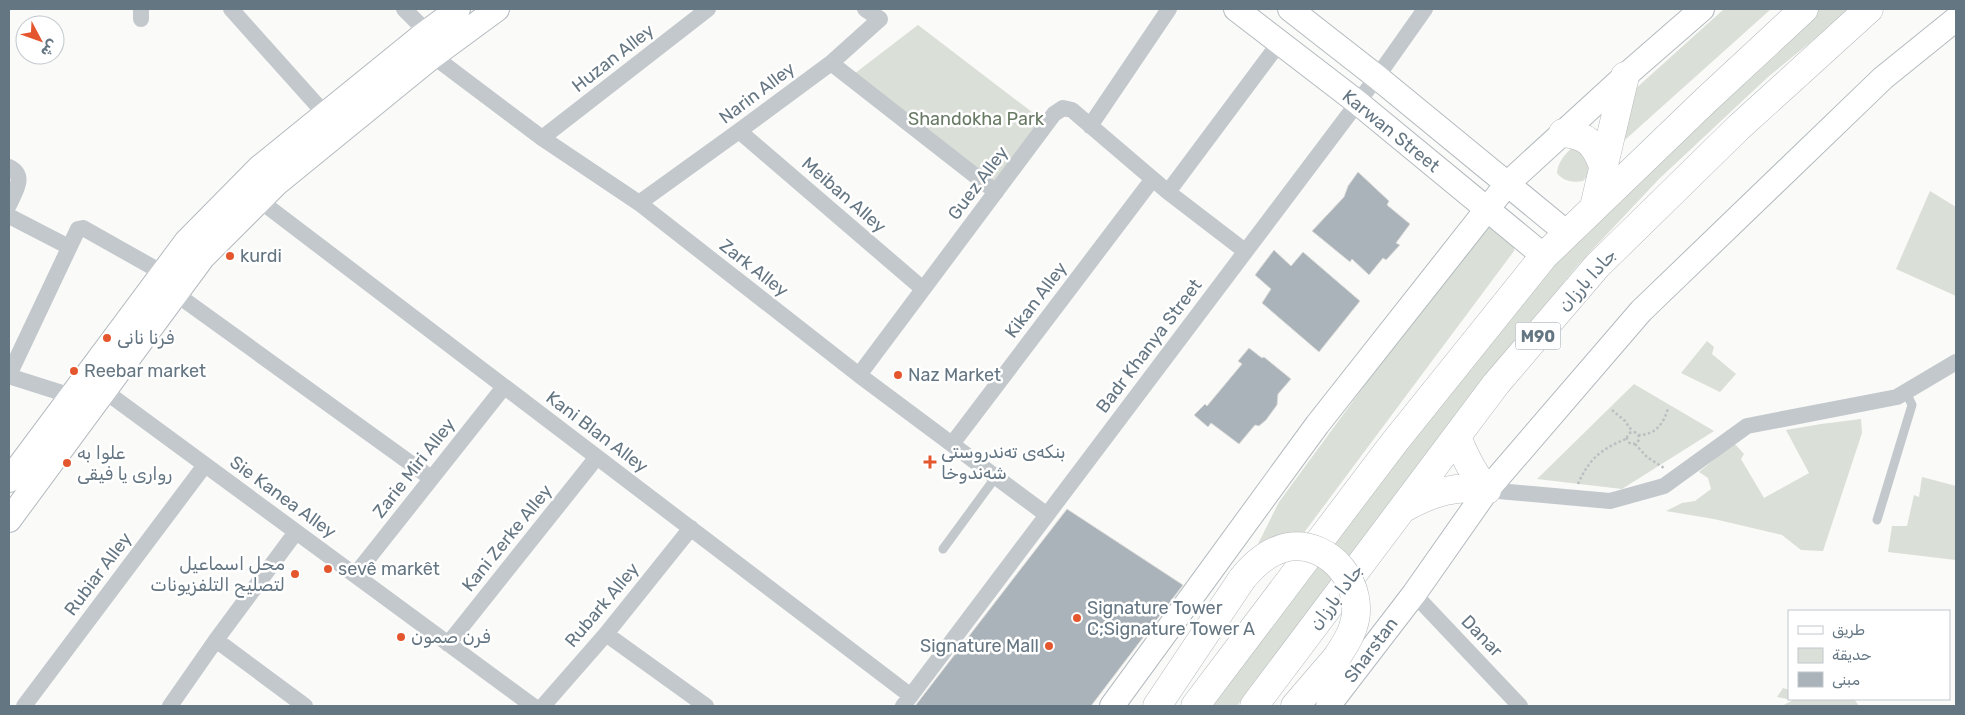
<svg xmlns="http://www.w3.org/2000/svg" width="1965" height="715" viewBox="0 0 1965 715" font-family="Rubik,'Noto Sans Arabic',sans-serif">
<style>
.green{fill:#dadfd7}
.building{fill:#aab3b9;stroke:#dcdcda}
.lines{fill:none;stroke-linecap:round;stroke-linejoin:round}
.secondary-casing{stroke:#b3babf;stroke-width:26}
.highway-casing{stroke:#b4b9bd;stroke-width:29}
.path{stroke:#bbbfc2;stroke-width:2.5;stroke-dasharray:2.5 2.5;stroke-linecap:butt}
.lane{stroke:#c3c8cc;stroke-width:9}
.street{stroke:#c3c8cc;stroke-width:16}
.secondary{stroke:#fff;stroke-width:24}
.highway{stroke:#fff;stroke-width:28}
.highway-bridge-casing{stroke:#b4b9bd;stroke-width:29;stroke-linecap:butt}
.highway-bridge{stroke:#fff;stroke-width:28}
.poi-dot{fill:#e4572e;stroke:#fff;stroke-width:2}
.labels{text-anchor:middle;stroke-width:5;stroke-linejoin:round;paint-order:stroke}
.shield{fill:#fff;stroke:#939fa8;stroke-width:1}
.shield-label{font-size:16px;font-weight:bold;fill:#657683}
.street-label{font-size:18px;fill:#657683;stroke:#fff}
.park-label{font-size:18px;fill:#687a64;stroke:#fff}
.poi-label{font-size:18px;fill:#657683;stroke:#fff;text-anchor:start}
</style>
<rect width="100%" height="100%" fill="#fafaf8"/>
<path class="green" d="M1724,9H1771L1607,156L1633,91Z
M1818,9H1851L1768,77L1659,179L1577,266L1486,378L1237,706H1204L1489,337L1578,237Z
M918,25L1045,122L995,182L854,74Z
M1582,139L1601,163L1583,181C1573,183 1563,181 1557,173C1559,157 1571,149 1582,139Z
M1930,191L1956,207V296L1896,269Z
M1484,220L1515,243L1514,251L1300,538L1257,546L1279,502L1367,382L1361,377Z
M1707,341L1714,347L1712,354L1736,374L1720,392L1681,373Z
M1634,384L1714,431L1622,489L1537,479Z
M1861,419L1862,433L1823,551L1801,550L1782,535L1714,519L1666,511L1682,503L1695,501L1711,489L1708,478L1699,472L1734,443L1744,454L1741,459L1764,498L1809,473L1786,430L1821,424Z
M1922,477L1956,486V560L1888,552L1892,526H1907L1914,495L1919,497Z
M1783,688L1789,690V699H1854L1859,706H1782L1793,700L1777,697Z"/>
<path class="building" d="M1358,172L1389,201L1387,205L1410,224L1396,243L1400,245L1386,260L1383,258L1369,275L1352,259L1350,262L1312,231L1344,197L1348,186Z
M1274,250L1291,266L1303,252L1360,301L1319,352L1262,303L1271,289L1255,275Z
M1249,348L1262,358L1264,357L1291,379L1278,394L1277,405L1266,420L1259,426L1255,425L1239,444L1211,423L1208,427L1194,415L1205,404L1207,406L1242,364L1238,361Z
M1067,509L1183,585L1091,706H915Z"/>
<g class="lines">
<g class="secondary-casing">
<path id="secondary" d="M1236,9L1357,102L1544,256
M1290,9L1377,77L1567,233
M9,480L186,242L260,167L419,38L458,9
M9,520L203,257L276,184L433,56L497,9
M1112,706L1317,425L1507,184L1625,76L1702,9
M1328,706L1414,594L1487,490L1641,311L1883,78L1956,19"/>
</g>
<g class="highway-casing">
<path id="highway" d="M1563,133C1587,135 1595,144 1603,166
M1594,207L1625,76
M1457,437C1465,457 1473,474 1487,490
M1404,508C1431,493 1457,484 1487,490
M1157,706L1242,579
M1195,706L1393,444L1544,256L1706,100L1804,9
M1254,706L1496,384L1597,266L1739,127L1869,9
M1295,706L1337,657"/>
</g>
<path class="path" d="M1612,410L1625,421L1632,431
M1627 438a6 6 0 1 1 12 0a6 6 0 1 1-12 0Z
M1638,435C1656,435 1664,423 1668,408
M1635,444L1647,457L1664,468
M1578,484C1589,459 1601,449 1626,439"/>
<path class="lane" d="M1877,520L1912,405L1906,392
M943,549L995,478"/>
<path class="street" d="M231,9L325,114
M404,9L427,32
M141,19V9
M433,56L542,138L639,203L859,375L1047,515
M831,63L996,192
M1090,126L1169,9
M739,131L923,289
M542,138L708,9
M9,167C27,176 15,191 9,205
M1168,192L1280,42
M259,200L911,696
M639,203L739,131L831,63L880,19L865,9
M9,216L69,247
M176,294L431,478
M9,375L78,229L83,228L163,273
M859,375L1054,114L1063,108L1072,110L1168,192L1245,251
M9,376L72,396L106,392L533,706
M952,444L1152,180
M1487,490L1610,501L1664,486L1747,426L1897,397L1956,362
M355,575L504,387
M1414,594L1520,706
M606,634L706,706
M216,640L305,706
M448,644L597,457
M24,706L205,465
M170,706L216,640L296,532
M543,706L606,634L691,528
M903,706L1377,77L1425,9"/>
<use href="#secondary" class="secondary"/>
<use href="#highway" class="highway"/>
<g class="highway-bridge-casing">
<path id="highway-bridge" d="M1242,579C1254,564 1268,551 1288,547C1331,540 1367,587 1353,627C1350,638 1343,647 1337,657"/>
</g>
<use href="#highway-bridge" class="highway-bridge"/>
</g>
<g class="poi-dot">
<circle cx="230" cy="256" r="5"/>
<circle cx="107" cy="338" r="5"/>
<circle cx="74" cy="371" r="5"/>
<circle cx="898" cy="375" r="5"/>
<path d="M927.5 454.5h5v5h5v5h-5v5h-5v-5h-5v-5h5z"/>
<circle cx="67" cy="463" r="5"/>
<circle cx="328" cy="569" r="5"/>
<circle cx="295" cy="574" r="5"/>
<circle cx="1077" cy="618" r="5"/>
<circle cx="401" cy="637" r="5"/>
<circle cx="1049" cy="646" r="5"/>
</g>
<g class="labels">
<rect class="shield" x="1515.5" y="322.5" width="45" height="27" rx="4"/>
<g class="shield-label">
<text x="1538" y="342">M90</text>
</g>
<g class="street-label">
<text transform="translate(613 58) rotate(-38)" y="6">Huzan Alley</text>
<text transform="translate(757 93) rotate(-37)" y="6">Narin Alley</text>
<text transform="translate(1391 131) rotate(39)" y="6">Karwan Street</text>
<text transform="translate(978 183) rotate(-53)" y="6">Guez Alley</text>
<text transform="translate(844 195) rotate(41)" y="6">Meiban Alley</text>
<text transform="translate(754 268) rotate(38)" y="6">Zark Alley</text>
<text transform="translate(1587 280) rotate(-48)" y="6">جادا بارزان</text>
<text transform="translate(1036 300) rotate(-53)" y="6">Kikan Alley</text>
<text transform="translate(1149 346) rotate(-53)" y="6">Badr Khanya Street</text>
<text transform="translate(597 432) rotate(37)" y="6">Kani Blan Alley</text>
<text transform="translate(414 468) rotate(-52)" y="6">Zarie Miri Alley</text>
<text transform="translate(283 497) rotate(36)" y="6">Sie Kanea Alley</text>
<text transform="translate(507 538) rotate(-51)" y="6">Kani Zerke Alley</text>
<text transform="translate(98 574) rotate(-53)" y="6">Rubiar Alley</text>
<text transform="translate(1336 597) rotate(-53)" y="6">جادا بارزان</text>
<text transform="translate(602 605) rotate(-50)" y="6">Rubark Alley</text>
<text transform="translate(1482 636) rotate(46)" y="6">Danar</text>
<text transform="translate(1371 650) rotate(-53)" y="6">Sharstan</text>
</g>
<g class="park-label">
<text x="976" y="125">Shandokha Park</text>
</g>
<g class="poi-label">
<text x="240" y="262">kurdi</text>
<text x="117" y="344">فرنا نانى</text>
<text x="84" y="377">Reebar market</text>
<text x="908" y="381">Naz Market</text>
<text x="941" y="458">بنکەی تەندروستی<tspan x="941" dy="21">شەندوخا</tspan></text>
<text x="77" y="459">علوا به<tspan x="77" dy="21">رواری یا فیقی</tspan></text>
<text x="285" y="570" text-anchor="end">محل اسماعيل<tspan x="285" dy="21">لتصليح التلفزيونات</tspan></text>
<text x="338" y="575">sevê markêt</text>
<text x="1087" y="614">Signature Tower<tspan x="1087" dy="21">C;Signature Tower A</tspan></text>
<text x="411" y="643">فرن صمون</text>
<text x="1039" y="652" text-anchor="end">Signature Mall</text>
</g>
</g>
<rect width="1965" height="715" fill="none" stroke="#657683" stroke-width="20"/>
<rect x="1788" y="610" width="162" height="90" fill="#ffffff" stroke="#c1c8cd"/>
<rect x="1798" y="626" width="25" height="8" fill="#ffffff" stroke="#c1c8cd"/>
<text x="1832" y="635" font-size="15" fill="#657683">طريق</text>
<rect x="1798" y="648" width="25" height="15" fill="#dadfd7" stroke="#c1c8cd"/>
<text x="1832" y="660" font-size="15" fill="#657683">حديقة</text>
<rect x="1798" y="672" width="25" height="15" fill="#aab3b9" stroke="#c1c8cd"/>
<text x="1832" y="685" font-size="15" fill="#657683">مبنى</text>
<g transform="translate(40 40) rotate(131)"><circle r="24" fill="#ffffff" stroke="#c1c8cd"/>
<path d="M0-4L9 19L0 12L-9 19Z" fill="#e4572e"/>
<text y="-8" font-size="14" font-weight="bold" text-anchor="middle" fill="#657683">ش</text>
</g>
</svg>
